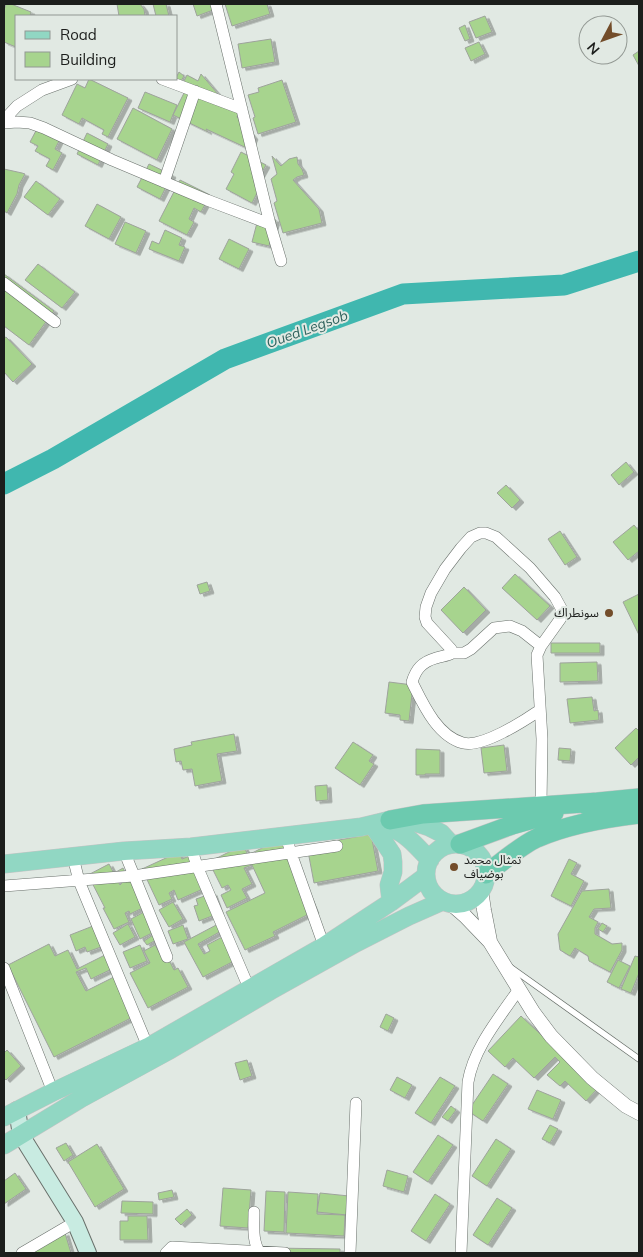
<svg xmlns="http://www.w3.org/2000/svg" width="643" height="1257" viewBox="0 0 643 1257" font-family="Mulish,'Noto Sans Arabic',sans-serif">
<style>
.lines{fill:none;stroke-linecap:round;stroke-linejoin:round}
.river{stroke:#40b7af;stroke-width:21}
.building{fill:#a7d48e;stroke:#9ea39c;filter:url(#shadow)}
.service-casing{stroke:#6a716c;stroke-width:7}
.minor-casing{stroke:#6a716c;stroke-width:12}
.tertiary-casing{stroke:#6a716c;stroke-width:15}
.secondary-casing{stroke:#6a716c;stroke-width:18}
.primary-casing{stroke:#c4c4c4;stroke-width:19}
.trunk-casing{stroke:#c4c4c4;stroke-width:20}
.service{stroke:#fff;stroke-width:5.5}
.minor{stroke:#fff;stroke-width:11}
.tertiary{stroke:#fff;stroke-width:14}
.secondary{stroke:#c8ebe1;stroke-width:16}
.primary{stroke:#91d7c3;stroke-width:18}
.trunk{stroke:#6ccaaf;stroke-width:19}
.poi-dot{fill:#734d2a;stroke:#e1e9e3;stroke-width:2}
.labels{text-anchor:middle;stroke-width:4;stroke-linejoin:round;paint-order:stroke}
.poi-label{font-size:12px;fill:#1c1e1c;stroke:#e1e9e3;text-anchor:end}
.water-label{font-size:14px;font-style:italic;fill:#2f615d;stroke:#e1e9e3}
</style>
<defs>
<filter id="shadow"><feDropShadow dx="4" dy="2.5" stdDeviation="0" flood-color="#0004"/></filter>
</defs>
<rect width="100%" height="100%" fill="#e1e9e3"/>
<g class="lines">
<path class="river" d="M4,484L53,459L225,359L403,294L564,285L639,261"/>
</g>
<path class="building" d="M6,4H11L31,12L30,16H16V47L4,42V10Z
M117,4H140L144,9L145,16H119Z
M153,4H166L169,16H156Z
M193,4H214L216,9L197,16Z
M225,4H267L270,14L232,26Z
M485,16L492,32L476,38L469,22Z
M465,25L470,39L465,41L459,28Z
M271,39L275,62L242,68L238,44Z
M479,42L485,54L471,61L465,48Z
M639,51V66L633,55Z
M179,72L184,76L181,81L176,78Z
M201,74L229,107L241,106L237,117L254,137L249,149L206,129L208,132L173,115L187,87L183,83L187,75L198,81Z
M89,79L128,98L108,137L102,134L104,130L82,118L79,124L62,115L77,84L85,88Z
M282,80L296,122L258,134L253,118L255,117L248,95L259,92L258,88Z
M145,92L177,105L170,122L138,108Z
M133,108L172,129L157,160L117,139Z
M39,125L59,141L55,149L62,153L53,170L46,166L50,159L35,151L38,146L30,142Z
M87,133L108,144L98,165L77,154Z
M241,152L266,165L256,183L261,185L252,203L226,189L234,174L231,172Z
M272,156L281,166L289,159L297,157L298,164L302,169L304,175L297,177L293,180L319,209L322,223L283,233L274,203L277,201L271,179L277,174Z
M149,164L172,175L160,199L137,187Z
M4,169L22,173L25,174L19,185L17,194L7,213L4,211Z
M180,180L210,195L201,212L194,208L189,219L194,222L187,235L159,221Z
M36,181L60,199L48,215L24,197Z
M97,204L121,217L109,239L85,226Z
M259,215L276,220L269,246L252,242Z
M125,222L146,231L136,253L115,244Z
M165,230L182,238L179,245L185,247L179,261L149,249L152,241L159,244Z
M229,239L249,249L239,269L219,259Z
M38,264L75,292L62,308L25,280Z
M4,274L54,311L29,345L4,326Z
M6,337L32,364L13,382L4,372V338Z
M626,462L634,472L619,485L611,475Z
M506,485L520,500L512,508L497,493Z
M634,525L639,531V551L628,560L613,542Z
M560,531L577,557L565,565L548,539Z
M515,574L550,606L537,620L502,588Z
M207,582L210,591L200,594L197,585Z
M464,587L486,610L463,633L441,610Z
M639,594V635L623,602Z
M551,643H600V653H551Z
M597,662L598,681L560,682V663Z
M389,682L413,685L409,721L400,720V715L385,713Z
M592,697L594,711L598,710L599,720L570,723L567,699Z
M636,728L639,731V757L631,765L615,748Z
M234,734L237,751L217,754L222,781L195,786L192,769L183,770L181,761L176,762L174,749L192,745L191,742Z
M353,742L373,755L369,761L374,764L360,785L335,768Z
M504,745L507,771L484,773L481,748Z
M559,748L571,749L570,761L558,760Z
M416,749L440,750V774H425V775H416Z
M327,785L328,800L316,801L315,786Z
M371,834L378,871L314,883L307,846Z
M284,837L315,911L273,932L275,936L245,950L226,912L265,893L252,865L244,868L252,884L242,889L247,898L227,908L221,895L231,890L228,885L222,888L209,862L243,845L248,855Z
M179,852L182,859L195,854L203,889L178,900L174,890L169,893L172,899L159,905L142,869Z
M569,859L577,863L571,874L584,881L571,906L551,896Z
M109,864L120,885L122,883L116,872L123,868L128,878L149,905L130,914L129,911L125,913L129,922L114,929L103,908H105L88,875Z
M609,889L611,908L594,909L589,917L598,922L595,928V934L612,944L622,943V950L610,972L589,961L588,956L575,948L570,956L560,950L558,934L582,891Z
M213,893L220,913L199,921L194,906L198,905L196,899Z
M173,902L183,919L169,927L159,910Z
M144,912L154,932L140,939L131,919Z
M220,923L223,930L198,944L204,954L210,951L207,945L224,936L236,960L203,977L184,942Z
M602,923L607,926L603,932L598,929Z
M128,924L135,937L120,945L113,933Z
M183,925L188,939L173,944L168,931Z
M93,926L101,947L87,952L85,947L76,951L70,935Z
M153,935L156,940L147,945L144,941Z
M49,944L55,956L68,950L77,969L109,953L116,967L91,979L86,968L76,972L86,991L116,976L135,1016L54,1057L8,965Z
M140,945L147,961L130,968L123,952Z
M155,945L165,962L169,960L174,970L178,968L188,987L148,1008L130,973L150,963L144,951Z
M635,956L639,957V973L631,993L621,989Z
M618,960L630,966L619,988L607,982Z
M386,1014L394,1018L388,1031L380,1027Z
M521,1016L598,1088L586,1101L565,1081L560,1086L547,1075L560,1062L555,1057L534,1078L513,1058L505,1067L488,1051Z
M7,1050L21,1066L6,1080L4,1078V1053Z
M247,1060L252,1076L240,1080L235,1063Z
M493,1074L508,1084L483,1121L468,1111Z
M397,1077L412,1085L405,1098L390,1090Z
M440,1077L455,1086L431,1123L415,1113Z
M537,1090L561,1100L553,1119L528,1109Z
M451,1106L456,1110L448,1121L442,1117Z
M550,1125L558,1129L550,1143L542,1139Z
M438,1135L453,1145L428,1182L413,1172Z
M496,1139L511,1149L487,1186L472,1176Z
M66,1143L73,1155L64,1161L56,1148Z
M97,1144L124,1189L95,1207L68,1162Z
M387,1170L408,1176L404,1192L383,1186Z
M15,1173L26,1189L4,1204V1181Z
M223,1188L251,1190L248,1228L220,1226Z
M172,1190L174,1197L159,1200L158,1193Z
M266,1191L285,1192L284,1232L264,1231Z
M288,1192L318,1194L317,1214L345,1215L344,1236L286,1233Z
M320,1193L349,1196L347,1215L317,1212Z
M435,1194L450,1204L426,1241L411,1231Z
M497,1198L512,1208L488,1245L473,1235Z
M122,1201L153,1202V1214L121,1213Z
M187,1209L192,1215L181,1225L175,1219Z
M128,1216H147L148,1240H120V1221H128Z
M65,1233L71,1253H33L30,1244Z
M272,1248L340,1249V1253H272Z"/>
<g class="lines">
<g class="service-casing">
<path id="service" d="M510,967L639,1059"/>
</g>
<g class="minor-casing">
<path id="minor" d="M216,4L270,224L281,261
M162,79L242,109
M4,120L17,106L42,90L72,79
M4,123L17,122L30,123L44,128L112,160L207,200L270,224
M164,182L195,91
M4,283L55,322
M452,653H464L471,649L494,628L510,626L522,631L541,646
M540,710C524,721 482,748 463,743C437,736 423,704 412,682C416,669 422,662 436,658C442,656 447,656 452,653L451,649L427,623L425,617L426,607L431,593L445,569L461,548L471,537L480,533H486L496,537L530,568L555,597L561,608V618L541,646L537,655L542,739L541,805
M286,836L291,853L324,946
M191,847L197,866L249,988
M124,851L167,957
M73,857L79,881L148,1047
M4,886L133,876L337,846
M4,968L53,1092
M254,1212C254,1227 252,1241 260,1253
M22,1253L75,1222
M166,1253L172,1247L285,1253
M350,1253L356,1103
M461,1253L468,1082C474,1047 500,1017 519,989"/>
</g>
<g class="tertiary-casing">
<path id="tertiary" d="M481,890L484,910L490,941
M450,903L465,916L490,942L533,1012L551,1036L592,1078L626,1106L639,1113"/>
</g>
<g class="secondary-casing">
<path id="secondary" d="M17,1110L21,1135L75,1222L88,1253"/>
</g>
<g class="primary-casing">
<path id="primary" d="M374,827L392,854L393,862V872L389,885L391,902
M377,828C382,828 388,827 393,829C407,834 419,849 430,860
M426 874a30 30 0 1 1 60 0a30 30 0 1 1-60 0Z
M4,864L124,851L191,847L361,827L390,820L414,822L429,827L441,833L451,844
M4,1117L53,1092L148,1047L324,946L391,902L426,876
M4,1145L80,1099L168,1051L270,991L356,943L409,916L443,901"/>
</g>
<g class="trunk-casing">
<path id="trunk" d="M586,805L598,802L639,798
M390,820L423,814L598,802
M460,844L512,825L554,813
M486,874C502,862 520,846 537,838C569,824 605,818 639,814"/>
</g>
<use href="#service" class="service"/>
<use href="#minor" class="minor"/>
<use href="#tertiary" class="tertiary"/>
<use href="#secondary" class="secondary"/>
<use href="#primary" class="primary"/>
<use href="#trunk" class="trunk"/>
</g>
<g class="poi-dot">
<circle cx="609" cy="613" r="5"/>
<circle cx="454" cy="867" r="5"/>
</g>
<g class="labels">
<g class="poi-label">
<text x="599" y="617">سونطراك</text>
<text x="464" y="864" text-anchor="start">تمثال محمد<tspan x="464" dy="14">بوضياف</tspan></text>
</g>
<g class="water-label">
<text transform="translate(307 329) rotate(-20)" y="5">Oued Legsob</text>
</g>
</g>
<rect width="643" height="1257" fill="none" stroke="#1c1e1c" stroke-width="10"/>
<rect x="15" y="15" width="162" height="65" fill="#e1e9e3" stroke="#929893"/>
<rect x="25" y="31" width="25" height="8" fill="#91d7c3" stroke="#929893"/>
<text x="60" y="40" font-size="15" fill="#1c1e1c">Road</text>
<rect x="25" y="52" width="25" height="15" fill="#a7d48e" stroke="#929893"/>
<text x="60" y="65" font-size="15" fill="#1c1e1c">Building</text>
<g transform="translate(603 40) rotate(229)"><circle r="24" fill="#e1e9e3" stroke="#929893"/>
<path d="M0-4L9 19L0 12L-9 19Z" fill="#734d2a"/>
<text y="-8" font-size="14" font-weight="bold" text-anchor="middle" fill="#1c1e1c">N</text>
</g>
</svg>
